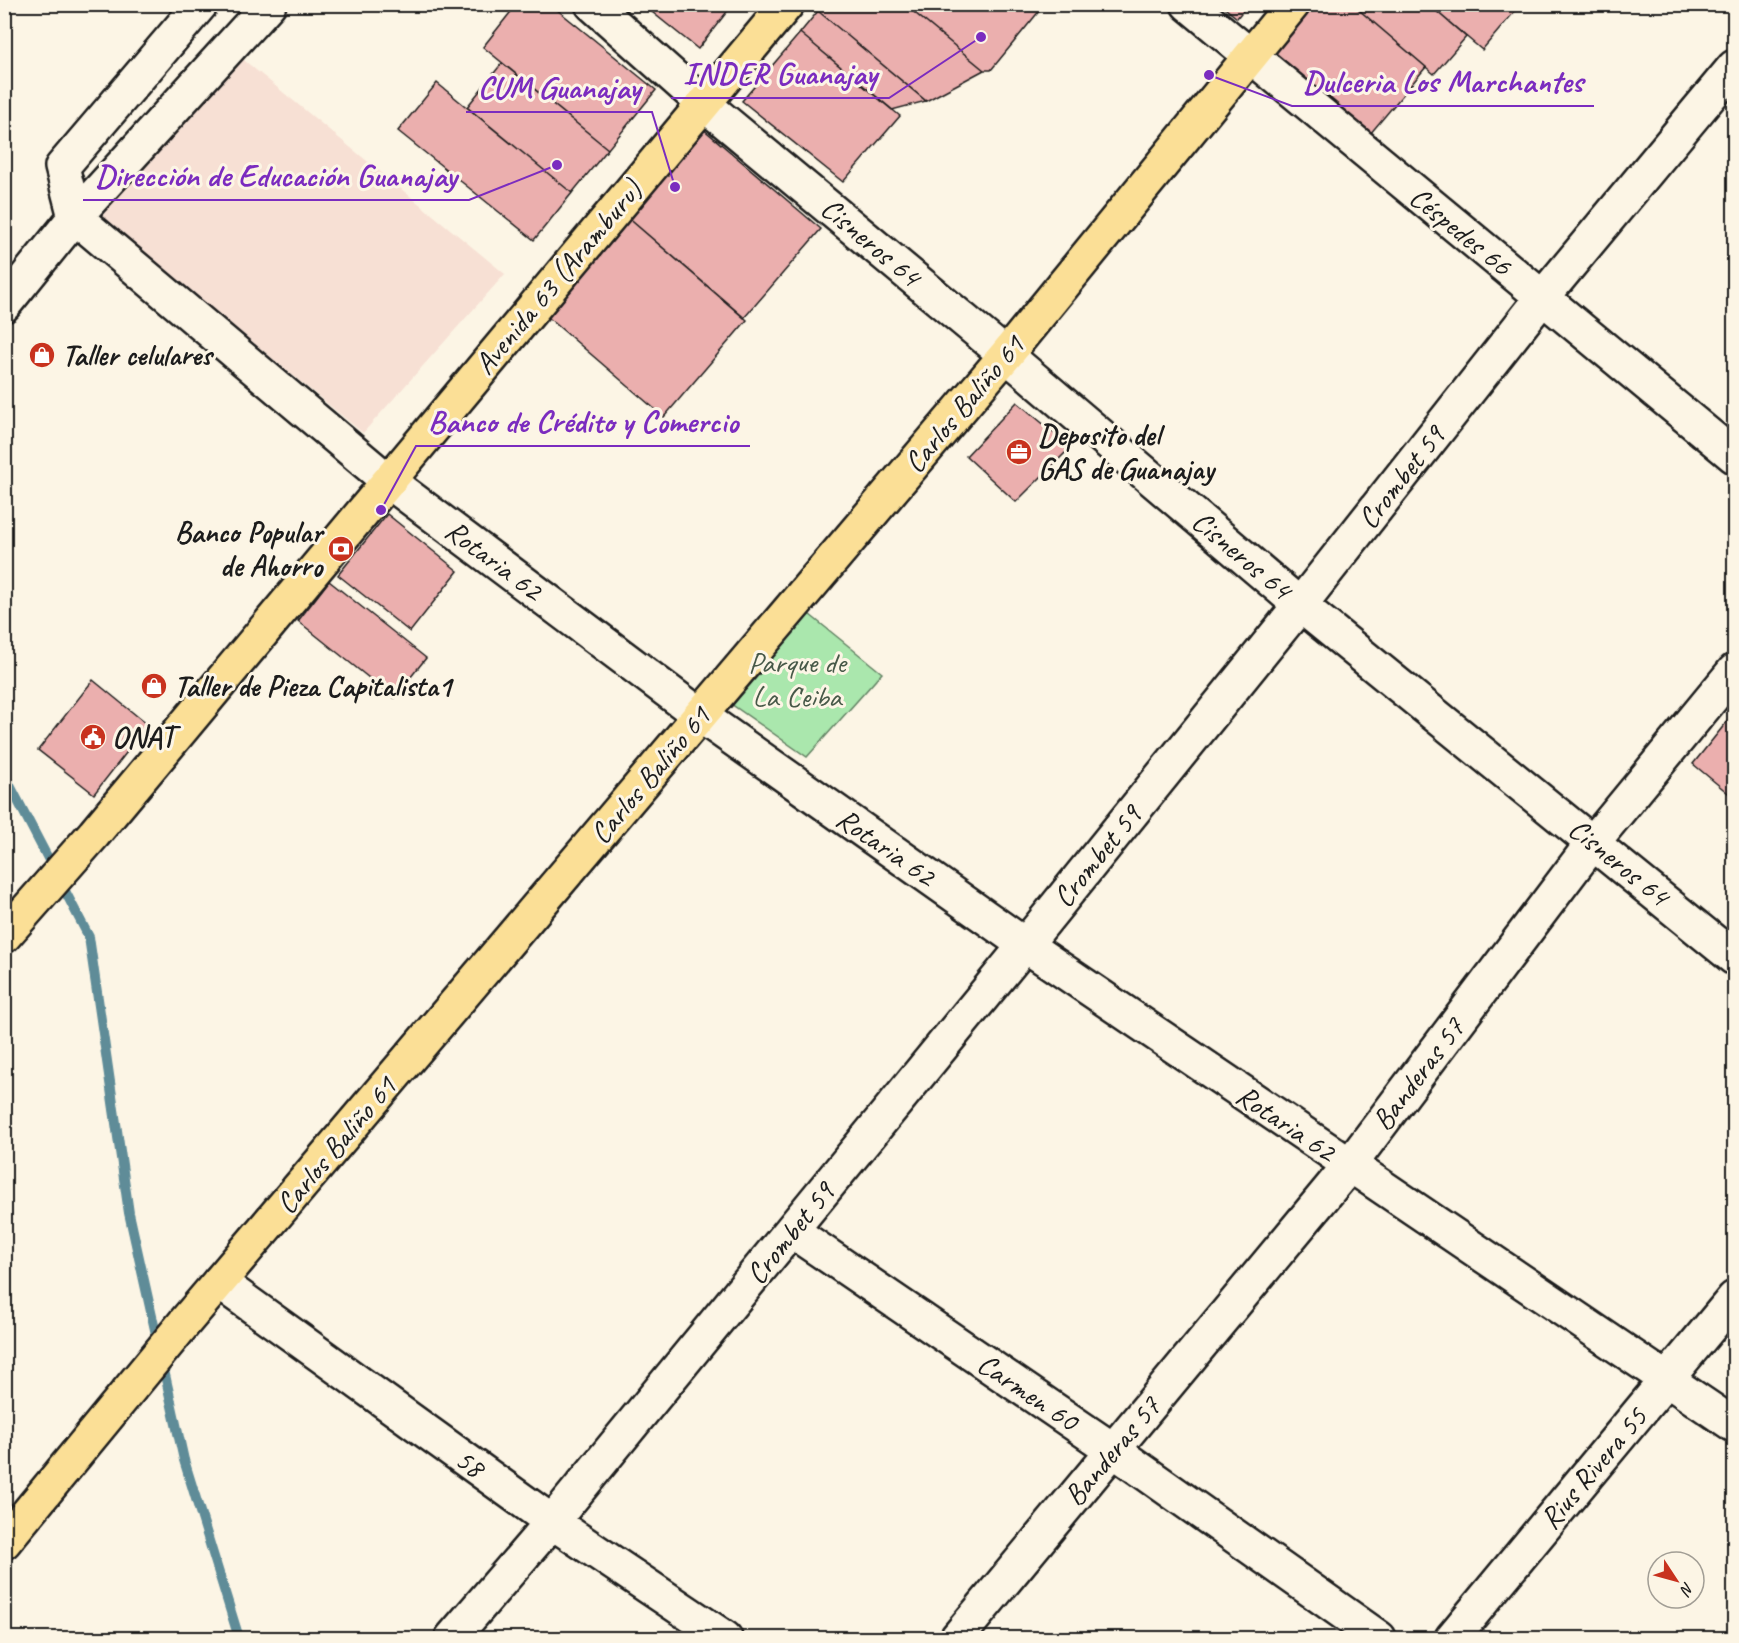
<svg xmlns="http://www.w3.org/2000/svg" width="1739" height="1643" viewBox="0 0 1739 1643" font-family="Caveat,sans-serif">
<style>
.built{fill:#f7e0d4}
.green{fill:#aae7ad;stroke:#638264;stroke-width:1.5}
.lines{fill:none;stroke-linecap:round;stroke-linejoin:round}
.stream{stroke:#5f8c98;stroke-width:10}
.building{fill:#ebafae;stroke:#1c1c1c;stroke-width:1.5}
.minor-casing{stroke:#1c1c1c;stroke-width:38}
.major-casing{stroke:#1c1c1c;stroke-width:38}
.minor{stroke:#fcf5e5;stroke-width:33}
.major{stroke:#fbdf96;stroke-width:33}
.labels{text-anchor:middle;stroke-width:6;stroke-linejoin:round;paint-order:stroke}
.street-label{font-size:30px;fill:#1c1c1c;stroke:#fcf5e5}
.poi-label{font-size:30px;font-weight:bold;fill:#1c1c1c;stroke:#fcf5e5;text-anchor:start}
.park-label{font-size:30px;fill:#475948;stroke:#fcf5e5}
.leader{fill:none;stroke:#7b2cbf;stroke-width:2}
.callout-dot{fill:#7b2cbf;stroke:#fcf5e5;stroke-width:2}
.callout-label{font-size:32px;text-anchor:middle;font-weight:bold;fill:#7b2cbf;stroke:#fcf5e5;stroke-width:6;stroke-linejoin:round;paint-order:stroke}
</style>
<rect width="100%" height="100%" fill="#fcf5e5"/>
<filter id="ink" filterUnits="userSpaceOnUse"><feTurbulence type="fractalNoise" baseFrequency=".0167" numOctaves="2"/><feDisplacementMap in="SourceGraphic" scale="12" xChannelSelector="R" yChannelSelector="G"/><feConvolveMatrix kernelMatrix="1 2 1 2 8 2 1 2 1" color-interpolation-filters="sRGB"/></filter>
<g filter="url(#ink)">
<path class="built" d="M234,52L505,274L363,433L100,217Z"/>
<path class="green" d="M789,598L882,673L807,757L711,690Z"/>
<g class="lines">
<path class="stream" d="M4,774L89,937L129,1213L184,1460L239,1638"/>
</g>
<path class="building" d="M517,4H550L656,90L608,149L483,47Z
M642,4H733L698,49Z
M824,4H904L984,70L926,101L818,11Z
M904,4H1045L991,70H984Z
M1220,4H1248L1237,18Z
M1303,4H1352L1426,67L1370,134L1267,47Z
M1352,4H1428L1466,37L1434,74Z
M1428,4H1521L1482,50Z
M818,11L926,101L892,110L800,33Z
M800,33L900,116L843,182L742,101Z
M502,63L608,149L572,193L467,107Z
M437,83L572,193L534,240L398,131Z
M695,122L821,229L744,318L619,210Z
M619,210L747,320L664,417L536,307Z
M1017,402L1071,447L1016,502L966,456Z
M387,514L458,571L410,632L338,575Z
M329,581L426,658L394,698L298,621Z
M93,680L148,725L94,794L38,750Z
M1734,713V798L1693,764Z"/>
<g class="lines">
<g class="minor-casing">
<path id="minor" d="M592,4L704,104L1006,355L1300,605L1734,958
M1188,4L1734,456
M75,217L388,481L701,716L1025,945L1734,1425
M75,217L62,167L201,4
M4,305L75,217L269,4
M792,1231L1113,1450L1379,1638
M219,1282L552,1522L725,1638
M452,1638L552,1522L1025,945L1300,605L1542,298L1734,67
M957,1638L1349,1166L1594,841L1734,671
M1452,1638L1734,1298"/>
</g>
<g class="major-casing">
<path id="major" d="M4,936L94,834L787,4
M4,1542L185,1322L1006,355L1293,4"/>
</g>
<use href="#minor" class="minor"/>
<use href="#major" class="major"/>
</g>
</g>
<defs>
<g id="shop-disc" transform="scale(1.35)"><circle r="9.5" fill="#c8321e" stroke="#fcf5e5"/><path d="M-5-2.5h2.3a2.7 3.5 0 0 1 5.4 0H5L5.5 6h-11ZM-1.5-2.5h3a1.5 2.3 0 0 0-3 0Z" fill="#fff"/></g>
<g id="office-disc" transform="scale(1.35)"><circle r="9.5" fill="#c8321e" stroke="#fcf5e5"/><path d="M-6-3h4V-5.5h4V-3h4V5H-6ZM-1-4.5V-3h2v-1.5ZM-6 0V1H6V0Z" fill="#fff"/></g>
<g id="bank-disc" transform="scale(1.35)"><circle r="9.5" fill="#c8321e" stroke="#fcf5e5"/><path d="M-6-4H6V4H-6ZM0-2.3a2.3 2.3 0 1 0 0 4.6a2.3 2.3 0 1 0 0-4.6Z" fill="#fff"/></g>
<g id="civic-disc" transform="scale(1.35)"><circle r="9.5" fill="#c8321e" stroke="#fcf5e5"/><path d="M-.6-6.5H3V-4.5H.6V-3L4-1V1h2V6H-6V1h2V-1L-.6-3ZM-1.2 2.5V6h2.4V2.5Z" fill="#fff"/></g>
</defs>
<g fill-rule="evenodd">
<use href="#shop-disc" x="42" y="355"/>
<use href="#office-disc" x="1019" y="452"/>
<use href="#bank-disc" x="341" y="549"/>
<use href="#shop-disc" x="154" y="686"/>
<use href="#civic-disc" x="93" y="737"/>
</g>
<g class="labels">
<g class="street-label">
<text transform="translate(1461 231) rotate(39)" y="10">Céspedes 66</text>
<text transform="translate(871 242) rotate(40)" y="10">Cisneros 64</text>
<text transform="translate(558 277) rotate(-50)" y="10">Avenida 63 (Aramburu)</text>
<text transform="translate(964 404) rotate(-50)" y="10">Carlos Baliño 61</text>
<text transform="translate(1401 477) rotate(-52)" y="10">Crombet 59</text>
<text transform="translate(1242 555) rotate(40)" y="10">Cisneros 64</text>
<text transform="translate(494 560) rotate(37)" y="10">Rotaria 62</text>
<text transform="translate(650 775) rotate(-50)" y="10">Carlos Baliño 61</text>
<text transform="translate(886 847) rotate(35)" y="10">Rotaria 62</text>
<text transform="translate(1097 856) rotate(-51)" y="10">Crombet 59</text>
<text transform="translate(1619 862) rotate(39)" y="10">Cisneros 64</text>
<text transform="translate(1418 1074) rotate(-53)" y="10">Banderas 57</text>
<text transform="translate(1286 1123) rotate(34)" y="10">Rotaria 62</text>
<text transform="translate(336 1145) rotate(-50)" y="10">Carlos Baliño 61</text>
<text transform="translate(790 1233) rotate(-51)" y="10">Crombet 59</text>
<text transform="translate(1028 1392) rotate(34)" y="10">Carmen 60</text>
<text transform="translate(1112 1451) rotate(-50)" y="10">Banderas 57</text>
<text transform="translate(470 1463) rotate(36)" y="10">58</text>
<text transform="translate(1593 1468) rotate(-50)" y="10">Rius Rivera 55</text>
</g>
<g class="poi-label">
<text x="62" y="365">Taller celulares</text>
<text x="1038" y="445">Deposito del<tspan x="1038" dy="34">GAS de Guanajay</tspan></text>
<text x="322" y="542" text-anchor="end">Banco Popular<tspan x="322" dy="34">de Ahorro</tspan></text>
<text x="174" y="696">Taller de Pieza Capitalista1</text>
<text x="112" y="747">ONAT</text>
</g>
<g class="park-label">
<text x="797" y="672">Parque de<tspan x="797" dy="34">La Ceiba</tspan></text>
</g>
</g>
<path class="leader" d="M981 37L889 98H671M1209 75L1292 106H1594M675 187L652 112H466M557 165L469 200H83M381 510L416 446H750"/>
<g class="callout-dot">
<circle cx="981" cy="37" r="6"/>
<circle cx="1209" cy="75" r="6"/>
<circle cx="675" cy="187" r="6"/>
<circle cx="557" cy="165" r="6"/>
<circle cx="381" cy="510" r="6"/>
</g>
<g class="callout-label">
<text x="780" y="84">INDER Guanajay</text>
<text x="1443" y="92">Dulceria Los Marchantes</text>
<text x="559" y="98">CUM Guanajay</text>
<text x="276" y="186">Dirección de Educación Guanajay</text>
<text x="583" y="432">Banco de Crédito y Comercio</text>
</g>
<rect width="1739" height="1643" fill="none" stroke="#fcf5e5" stroke-width="24"/>
<rect x="12" y="12" width="1715" height="1619" fill="none" stroke="#1c1c1c" stroke-width="2" filter="url(#ink)"/>
<g transform="translate(1676 1580) rotate(126)"><circle r="28" fill="#fcf5e5" stroke="#a29e95" stroke-width="1.5"/>
<path d="M0-4.5L10 22L0 15L-10 22Z" fill="#c8321e"/>
<text y="-9" font-size="16" font-weight="bold" text-anchor="middle" fill="#1c1c1c">N</text>
</g>
</svg>
